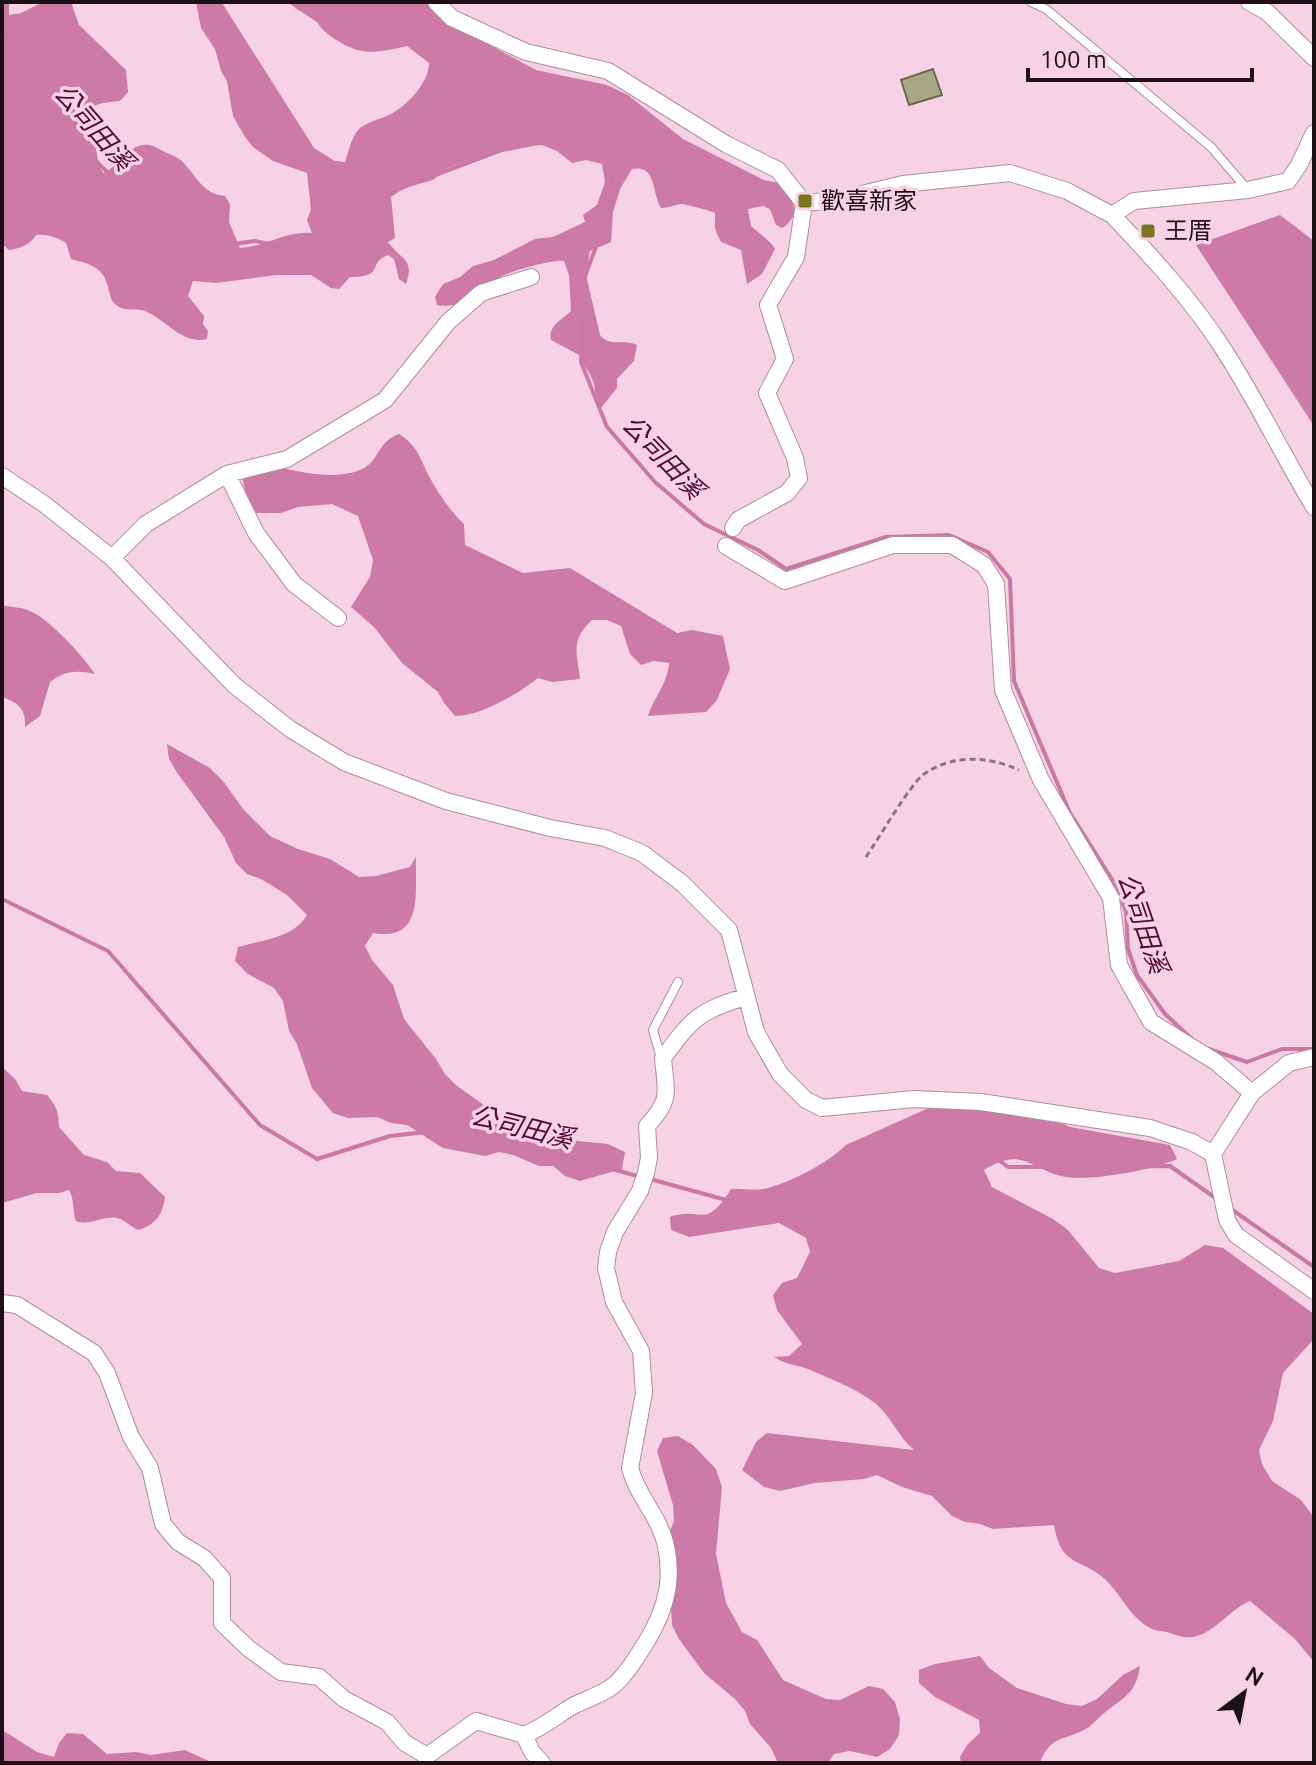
<svg xmlns="http://www.w3.org/2000/svg" width="1316" height="1765" viewBox="0 0 1316 1765" font-family="Ubuntu,'Noto Sans TC',sans-serif">
<style>
.forest{fill:#cd7aa6}
.lines{fill:none;stroke-linecap:round;stroke-linejoin:round}
.stream{stroke:#cb78a4;stroke-width:4}
.building{fill:#a5a785;stroke:#6a6b4c;stroke-width:2}
.lane-casing{stroke:#b08e9f;stroke-width:10}
.street-casing{stroke:#b08e9f;stroke-width:18}
.path{stroke:#8d7380;stroke-width:3;stroke-dasharray:6 4;stroke-linecap:butt}
.lane{stroke:#fff;stroke-width:8}
.street{stroke:#fff;stroke-width:16}
.poi-dot{fill:#777820;stroke:#f7d2e4;stroke-width:3}
.labels{text-anchor:middle;stroke-width:7;stroke-linejoin:round;paint-order:stroke}
.poi-label{font-size:24px;fill:#1d1017;stroke:#f7d2e4;text-anchor:start}
.water-label{font-size:26px;font-style:italic;fill:#540739;stroke:#f7d2e4}
</style>
<rect width="100%" height="100%" fill="#f7d2e4"/>
<path class="forest" d="M2,2H9V15L21,13L43,2H71L79,25L126,70L128,92L120,101C103,103 94,102 83,116L89,137L96,143L98,164L103,173C119,167 126,147 143,145C151,144 155,147 161,150C168,154 177,156 183,162C196,176 204,195 225,196L230,204L229,222L240,248C264,247 287,230 312,233L307,220L311,210L307,173L273,161L253,147L245,137L233,116L227,81L221,71L215,49L201,28L196,2H221L224,6L314,148L335,161L345,162C349,152 351,136 360,128C368,122 380,119 389,115C407,106 429,83 429,63L407,46C369,55 355,56 323,30C320,27 318,22 314,20C305,14 297,10 288,2H426L442,19L536,70L607,85L628,95L683,139L764,180L780,183C792,198 804,214 782,228L776,225L770,209L763,206L748,209L751,226L771,243L775,249L762,274L747,284L741,250L721,242L715,229V213C712,211 685,204 681,204C673,205 669,208 661,208C652,194 657,164 632,169L620,189L613,212L611,242L590,251L586,275L600,335C611,348 623,338 637,345L634,361L617,379V388L600,409C593,399 597,391 593,381C590,372 583,367 581,356L551,340C548,325 562,320 571,311L569,275L564,261C553,259 506,272 497,279C492,283 490,290 485,293C474,302 450,308 437,305L435,297L443,284L460,277L473,266L494,260L535,239L553,237L585,222L583,215L597,205L605,182L602,164L586,160L572,163L557,151L542,145L533,146L482,156L446,169L433,180L404,188L391,197L395,238L388,242C401,260 415,259 406,284L399,279L394,259L388,255C366,264 386,277 350,277L339,289L331,288L311,275H276L216,283L193,281L188,296L204,316L203,324L208,331L207,339C182,345 167,320 145,311C134,307 124,313 115,304C110,299 110,294 108,287C103,266 89,264 71,259L66,243C56,237 47,234 36,235C30,245 21,248 9,250L2,244Z
M1280,215L1314,241V426L1196,245Z
M399,434C417,445 420,458 429,476C438,493 450,511 464,524L465,545L523,573L570,568L677,633L692,630L723,636L730,669L717,700L706,712L648,716C654,697 668,683 669,663L654,661L641,665L630,654L621,626L607,620H592C570,641 577,652 580,679L552,682L538,678C519,693 480,717 455,716L444,703L438,692L402,663L374,627L351,607L370,577L373,560L358,516L332,504L298,507L281,513H256L247,499L240,468L252,458C282,469 334,484 364,468C380,459 377,442 399,434Z
M2,605C10,607 20,607 28,610C50,619 82,655 95,674C76,670 65,671 50,682L40,716L25,727C26,709 19,703 2,697Z
M167,744L210,768L223,781L243,809L270,836L298,849L330,859L359,877L376,876L410,867L416,857C415,893 424,942 373,933L365,946L372,960L393,985L404,1019L436,1059L445,1074L457,1086L501,1117L528,1125L558,1139L608,1144L625,1152L622,1169L580,1181L565,1176L553,1166H539L513,1155L499,1152L485,1156L443,1148L407,1125L391,1123L377,1117L348,1118L333,1113L312,1088L297,1044L289,1031L283,1001L274,988L248,974L235,961L238,947C262,940 294,938 307,915L287,895L261,879L247,874L236,863L224,837L178,774L169,759Z
M2,1067L15,1079L22,1091L47,1095C56,1105 59,1113 59,1127L84,1155L107,1162L116,1171L140,1173L165,1197C163,1215 155,1225 138,1230C132,1227 126,1222 121,1219C104,1213 92,1227 76,1221C72,1210 75,1201 69,1190L59,1193H37L2,1203Z
M945,1105L1060,1122L1070,1127L1170,1145L1177,1159C1154,1170 1092,1181 1066,1177C1031,1171 1025,1145 984,1170L992,1187L1053,1219L1068,1230L1099,1268L1115,1273L1179,1261L1205,1245L1223,1248L1314,1314V1339L1283,1373L1273,1421L1259,1450L1262,1464L1272,1481L1301,1500L1314,1517V1662L1295,1639L1250,1601C1230,1609 1215,1633 1193,1637C1184,1638 1178,1636 1170,1633C1164,1631 1157,1631 1152,1629C1131,1619 1121,1595 1106,1580C1081,1557 1061,1568 1054,1525L993,1529L980,1524L965,1522L952,1516L932,1496L902,1487L877,1475L864,1479L815,1483L780,1491L764,1487L742,1470L756,1442L767,1433L914,1450C898,1437 891,1416 875,1403C855,1388 831,1379 808,1369C795,1364 789,1366 774,1357L789,1356L802,1344L777,1310L773,1295L782,1283L797,1278L810,1252L806,1238L779,1223L689,1237L671,1230L670,1217C703,1206 705,1231 731,1189C741,1188 753,1191 763,1189C788,1184 828,1163 846,1145L933,1106Z
M678,1436L693,1445L716,1469L722,1487L716,1554L726,1603L742,1632L757,1640L783,1680L826,1699L840,1700L869,1686L883,1689L895,1702L900,1719L899,1735L890,1749L877,1757L850,1751L834,1754L828,1763H778L771,1748L750,1724L745,1711L736,1700L704,1673L679,1639L672,1625L667,1538L674,1521L673,1505L657,1451L663,1438Z
M980,1656L989,1668L1017,1688L1066,1704L1082,1706L1097,1699L1123,1675L1140,1666C1136,1695 1123,1697 1103,1714C1098,1718 1094,1723 1089,1727C1067,1741 1050,1734 1040,1763H961L960,1757L968,1744L980,1733L979,1720L935,1697L919,1683V1670L935,1664Z
M2,1730L37,1752L54,1757L59,1743L67,1733L83,1734L107,1754L136,1752L151,1755L185,1750L213,1763H2Z"/>
<g class="lines">
<path class="stream" d="M2,22L11,56L49,108L91,156L132,197L205,248L255,241L278,246L318,241L399,189L502,150L524,120L602,148L612,174L611,207L585,276L581,362L607,427L655,482L704,524L758,550L786,569L886,537L949,535L988,552L1010,579L1014,681L1070,813L1117,887L1126,912L1128,949L1137,975L1165,1014L1191,1038
M2,899L108,951L260,1125L317,1159L390,1136L463,1128L641,1177
M1209,1049L1247,1062L1282,1049H1314
M650,1179L737,1203L893,1144L955,1128L1008,1167L1170,1166L1217,1199
M1231,1209L1314,1267"/>
</g>
<path class="building" d="M933,69L942,95L909,105L901,80Z"/>
<g class="lines">
<g class="lane-casing">
<path id="lane" d="M1031,2L1046,9L1211,147L1247,189
M661,1058L653,1030L678,982"/>
</g>
<g class="street-casing">
<path id="street" d="M436,2L452,18L526,52L608,71L726,144L778,170L804,203L837,200L903,184L1010,173L1067,191L1112,215
M1249,2L1267,12L1314,58
M1314,133L1299,165L1288,181L1248,190L1134,201L1112,215C1152,257 1191,299 1222,347C1256,399 1282,454 1314,507
M227,474L256,533L294,584L338,618
M2,476L44,504L112,558L234,685L290,729L344,762L446,801L550,828L605,838L642,853L683,884L729,930L756,1032L780,1074L806,1100L822,1108L914,1099L981,1102L1150,1128L1192,1142L1213,1154L1227,1220L1236,1235L1314,1291
M733,528L738,520L787,493L799,478L795,458L767,393L785,359L768,305L796,257L804,203
M726,546L785,581L893,545H952L984,565L996,584L1003,690L1041,780L1111,898L1119,965L1151,1022L1216,1062L1252,1093
M112,558L146,524L227,474L287,459L385,400L448,322L481,293L531,277
M1213,1154L1252,1093L1289,1063L1314,1057
M2,1303L17,1305L94,1353L107,1373L131,1437L150,1468L163,1524L178,1542L204,1558L222,1578V1623L248,1648L281,1672L319,1677L344,1699L387,1722L405,1743L427,1756L476,1721L524,1735
M542,1763L532,1752L524,1735C542,1728 555,1717 571,1707C584,1700 598,1696 610,1688C621,1681 631,1666 638,1655C661,1621 675,1588 666,1546C660,1517 637,1496 630,1468L644,1393L641,1351L614,1302L606,1268L608,1252L615,1232L640,1191L646,1173L649,1158L647,1126C672,1099 666,1093 663,1058C692,1019 698,1011 745,997"/>
</g>
<path class="path" d="M866,857C877,841 911,783 924,774C953,754 988,756 1019,770"/>
<use href="#lane" class="lane"/>
<use href="#street" class="street"/>
</g>
<g class="poi-dot">
<rect x="797" y="193" width="16" height="16" rx="4"/>
<rect x="1140" y="223" width="16" height="16" rx="4"/>
</g>
<g class="labels">
<g class="poi-label">
<text x="821" y="209">歡喜新家</text>
<text x="1164" y="239">王厝</text>
</g>
<g class="water-label">
<text transform="translate(94 127) rotate(49)" y="9">公司田溪</text>
<text transform="translate(663 457) rotate(46)" y="9">公司田溪</text>
<text transform="translate(1143 923) rotate(71)" y="9">公司田溪</text>
<text transform="translate(522 1127) rotate(14)" y="9">公司田溪</text>
</g>
</g>
<rect width="1316" height="1765" fill="none" stroke="#1d1017" stroke-width="8"/>
<g transform="translate(1244 1693) rotate(32)" stroke="#f7d2e4" stroke-width="6" paint-order="stroke">
<path d="M0-6L14 30L0 20L-14 30Z" fill="#1d1017"/>
<text y="-12" font-size="22" font-weight="bold" text-anchor="middle" fill="#1d1017">N</text>
</g>
<path d="M1028 68v12h224v-12" fill="none" stroke="#1d1017" stroke-width="4"/>
<text x="1040" y="68" font-size="24" fill="#1d1017" stroke="#f7d2e4" stroke-width="6" paint-order="stroke">100 m</text>
</svg>
